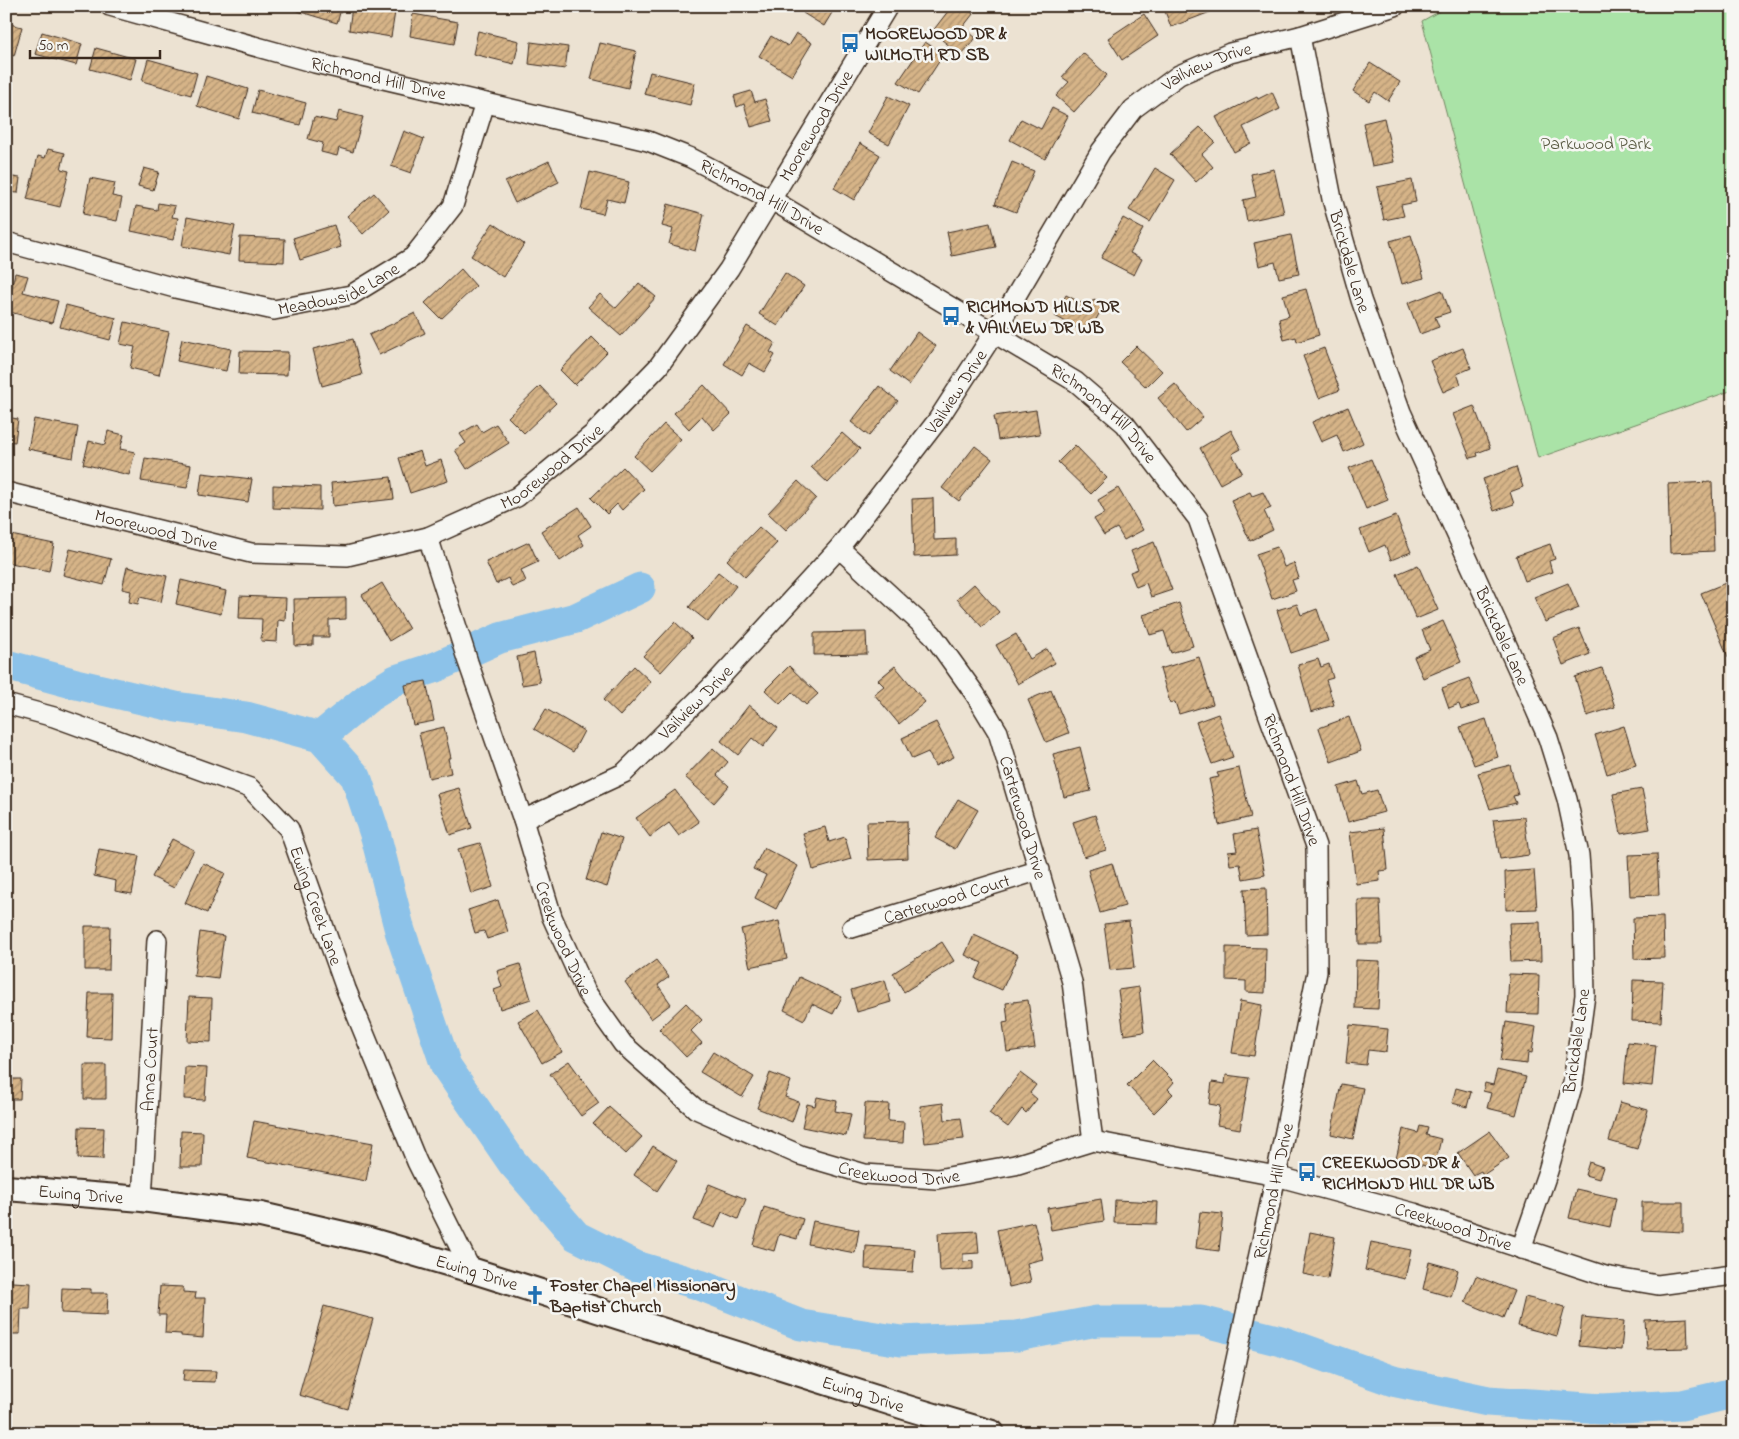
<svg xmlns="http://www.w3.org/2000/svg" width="1739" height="1439" viewBox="0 0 1739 1439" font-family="'Indie Flower',sans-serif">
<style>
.park{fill:#aae3a7;stroke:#728662}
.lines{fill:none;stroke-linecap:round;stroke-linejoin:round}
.river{stroke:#8cc2e9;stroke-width:31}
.building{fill:url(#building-hatch);stroke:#3b2a1e}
.minor-casing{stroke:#3b2a1e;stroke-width:22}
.major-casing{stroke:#3b2a1e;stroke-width:28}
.minor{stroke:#f6f6f2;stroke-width:19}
.major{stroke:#f6f6f2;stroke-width:24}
.labels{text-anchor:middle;stroke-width:5;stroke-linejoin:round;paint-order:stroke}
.poi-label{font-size:18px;font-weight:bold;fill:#3b2a1e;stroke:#f6f6f2;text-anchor:start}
.street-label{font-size:18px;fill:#3b2a1e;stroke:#f6f6f2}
.park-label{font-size:18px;fill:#575840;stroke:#f6f6f2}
</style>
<defs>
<pattern id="building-hatch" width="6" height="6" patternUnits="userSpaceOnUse" patternTransform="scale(1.25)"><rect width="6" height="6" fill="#d6b488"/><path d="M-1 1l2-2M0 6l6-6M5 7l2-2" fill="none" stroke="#af936f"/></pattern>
</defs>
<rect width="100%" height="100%" fill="#ece2d2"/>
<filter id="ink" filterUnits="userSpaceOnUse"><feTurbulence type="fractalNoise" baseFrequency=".02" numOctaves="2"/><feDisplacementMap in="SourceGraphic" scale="10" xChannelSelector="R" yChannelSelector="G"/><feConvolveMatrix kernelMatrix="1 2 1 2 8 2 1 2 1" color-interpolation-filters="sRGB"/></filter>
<g filter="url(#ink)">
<path class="park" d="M1449,6H1733V390L1538,458L1422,21Z"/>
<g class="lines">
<path class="river" d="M6,665L76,684L176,707L246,717L320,737L356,777L376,837L400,931L446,1066L512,1162L576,1236L636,1266L700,1285L801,1325L901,1341L1017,1336L1097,1321H1201L1281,1341L1393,1381L1488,1401L1602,1409L1682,1405L1733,1393
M320,737L370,696L396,680L436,667L500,638L576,618L640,588"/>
</g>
<path class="building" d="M292,6H342L337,23L291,9Z
M352,6L395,12L391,37L349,30Z
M807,6H836L824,26L803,13Z
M952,6H964L973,14L963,27L976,38L961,55L932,32Z
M1163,6H1217L1218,9L1171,27Z
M413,14L458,22L454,44L410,36Z
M1144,14L1158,36L1122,60L1108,38Z
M6,23L22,27L14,56L6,53Z
M478,31L519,41L514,64L473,54Z
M42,32L82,44L76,65L35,54Z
M796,33L812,43L792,76L759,56L771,36L788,46Z
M531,42L568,47L565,69L529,64Z
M925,42L944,54L918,94L898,82Z
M600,43L636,51L628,88L591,79Z
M96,48L136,59L130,80L90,69Z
M1083,53L1107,75L1074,112L1056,96L1069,82L1062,77Z
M148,59L197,73L191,95L142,81Z
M1370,63L1400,82L1388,101L1375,92L1369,101L1353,91Z
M650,72L695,83L690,105L644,94Z
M206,76L248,89L239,119L197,106Z
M258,90L306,103L300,125L252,113Z
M751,91L755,102L765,99L772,121L751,127L744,104L737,107L734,96Z
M1272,92L1280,109L1243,127L1251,143L1234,152L1216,117L1257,97L1258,99Z
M888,96L909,106L889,144L868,133Z
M1052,108L1068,116L1045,159L1010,140L1021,119L1041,129Z
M339,111L363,117L353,152L339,148L337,156L321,152L323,143L308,139L314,117L336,122Z
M1384,118L1394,162L1372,166L1363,123Z
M1200,127L1215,142L1202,154L1213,167L1196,182L1170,154Z
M404,131L424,139L411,173L391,166Z
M860,143L880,155L854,200L834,188Z
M48,149L65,153L61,169L69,171L60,207L27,199L38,156L45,158Z
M549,161L559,182L515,203L505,182Z
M1012,162L1034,171L1016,212L995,204Z
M144,168L159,172L153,190L138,186Z
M1155,168L1175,180L1150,222L1129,210Z
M1274,169L1284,213L1247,221L1243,200L1256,197L1251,174Z
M590,172L629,182L624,203L607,199L603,214L581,209Z
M6,176L20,178L18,193L6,192Z
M90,178L115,183L112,196L122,198L117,221L83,214Z
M1412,180L1416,202L1401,205L1404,216L1384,220L1377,187Z
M374,193L389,210L363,234L347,216Z
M158,203L175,206L172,217L178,218L173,240L131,231L136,206L157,210Z
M668,204L704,214L695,251L669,244L673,229L662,226Z
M187,217L235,226L229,255L182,246Z
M1123,218L1143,229L1130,253L1142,259L1134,275L1101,258Z
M493,223L524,244L503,277L471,256Z
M990,223L996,247L952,256L947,232Z
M334,225L341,247L300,260L293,238Z
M1291,235L1299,274L1279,278L1275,262L1259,266L1254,243Z
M1411,235L1424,278L1402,284L1390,241Z
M240,237L285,239L284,262L239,260Z
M461,269L476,286L441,319L425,303Z
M15,273L28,276L23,292L58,301L52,323L6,311Z
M785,273L804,286L778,326L759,314Z
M639,283L656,297L621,336L588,307L600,294L616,308Z
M1306,289L1319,335L1297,342L1296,337L1284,340L1279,319L1289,316L1283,295Z
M1442,290L1450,312L1435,317L1439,327L1420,334L1408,303Z
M1066,295L1089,307L1094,299L1104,305L1088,334L1055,316Z
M66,305L116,318L110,340L60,327Z
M415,313L425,333L379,355L369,335Z
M125,322L169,332L159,375L130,368L135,347L120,344Z
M747,326L775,343L770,352L775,355L765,372L749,363L742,375L724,364Z
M917,332L936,346L909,385L890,371Z
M592,337L607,352L575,385L560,370Z
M182,339L231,349L226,371L177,361Z
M353,339L362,375L322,386L313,349Z
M1136,346L1162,371L1146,387L1120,362Z
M1324,348L1340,390L1319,398L1303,356Z
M1463,348L1471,368L1457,374L1461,384L1443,392L1430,361Z
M240,351L288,352L287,375L239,374Z
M1175,384L1203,417L1186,432L1158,398Z
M704,385L731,414L714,430L702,416L689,429L674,413Z
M540,386L556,403L524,433L508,417Z
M879,386L898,401L869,436L851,422Z
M1474,406L1490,448L1477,453L1478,456L1470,458L1453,414Z
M1348,407L1363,443L1344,452L1337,435L1321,442L1312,422Z
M1036,410L1040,434L998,440L994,416Z
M6,417L18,419L15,442L6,441Z
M34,419L78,427L73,458L28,449Z
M477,424L482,432L496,424L509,443L467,469L455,450L466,443L460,434Z
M664,424L681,439L650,471L634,456Z
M1231,430L1241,449L1232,454L1242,472L1220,484L1200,448Z
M108,431L124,435L120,449L135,452L129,475L83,464L89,441L105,445Z
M842,433L860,449L828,483L811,467Z
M1075,445L1107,478L1091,494L1058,462Z
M975,446L992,459L959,501L942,488Z
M420,451L425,466L441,460L448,481L410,493L399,458Z
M145,458L191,465L187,488L141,481Z
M1371,459L1388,500L1366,509L1349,468Z
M623,467L644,489L622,510L617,504L607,514L591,498Z
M1516,467L1523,487L1510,492L1514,504L1494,511L1483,479Z
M202,473L252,479L248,502L199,495Z
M391,477L394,499L333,506L331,483Z
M798,481L816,498L786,530L768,513Z
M1712,482L1714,551L1670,553L1668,484Z
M273,485L320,487V510L273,508Z
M1118,488L1143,530L1124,540L1117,528L1104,535L1094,519L1105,513L1098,500Z
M1250,492L1252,496L1263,492L1271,508L1264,511L1273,530L1250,541L1231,500Z
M933,498L934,540L956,539V555L914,557L912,499Z
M579,507L591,526L578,535L584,545L560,561L541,531Z
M1396,516L1411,552L1391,560L1385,545L1369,552L1360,530Z
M759,527L777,543L745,577L727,560Z
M11,535L54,544L49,571L6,562Z
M529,542L538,562L521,570L526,581L512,587L508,578L496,584L486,562Z
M1154,542L1172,590L1151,597L1146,583L1136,587L1130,572L1138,569L1131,551Z
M1550,544L1555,559L1549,561L1552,572L1525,581L1516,556Z
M1277,547L1284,567L1294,563L1299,578L1292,580L1296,591L1272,599L1256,554Z
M70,549L111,559L104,585L63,575Z
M1418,565L1438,610L1416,619L1397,574Z
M127,567L167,576L161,602L140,597L138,604L129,602L131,591L122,589Z
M718,572L736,586L708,622L689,607Z
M181,580L226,591L221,614L176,604Z
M1733,580V655L1728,657L1701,593Z
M382,583L409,629L389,641L362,595Z
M1568,583L1579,608L1545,622L1534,597Z
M974,584L999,612L982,627L957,599Z
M240,596L286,598L285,621L278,620L277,642L261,641L262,619L239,618Z
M346,598V619L329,620V637H313V645L295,646L294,599Z
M1179,603L1193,646L1171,653L1164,631L1150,635L1143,615Z
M1297,604L1301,615L1317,609L1328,641L1291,653L1277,610Z
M1443,621L1461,662L1423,678L1414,657L1430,650L1422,630Z
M675,622L692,638L661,672L643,656Z
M1579,628L1590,654L1563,665L1553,638Z
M866,632L867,654L814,655V633Z
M1016,634L1030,659L1047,649L1055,663L1018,684L996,645Z
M534,653L540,682L522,685L517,657Z
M1199,657L1213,704L1179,714L1175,702L1170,703L1160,669Z
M1318,659L1321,667L1329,664L1333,678L1326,680L1334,705L1311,712L1298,665Z
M634,666L651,682L620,716L603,700Z
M789,666L818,694L806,705L792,692L780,704L765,690Z
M895,666L925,702L899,724L874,694L884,686L878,680Z
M1602,668L1615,707L1587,716L1575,677Z
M1469,678L1479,704L1461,710L1459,704L1449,708L1442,688Z
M426,681L434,721L413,725L405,685Z
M1051,690L1069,733L1046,742L1028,700Z
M749,705L778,728L763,747L752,738L738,755L721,741Z
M546,709L584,731L573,752L534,729Z
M1218,714L1233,757L1212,764L1196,722Z
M1349,717L1361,751L1331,762L1319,728Z
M1486,719L1498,757L1474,765L1460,727Z
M936,722L954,757L935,766L928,752L912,759L902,738Z
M1624,726L1636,765L1607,774L1595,735Z
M444,727L451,758H448L451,773L429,778L419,733Z
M1080,747L1091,791L1064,797L1053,754Z
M713,748L728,762L717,775L729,786L714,803L685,777Z
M1510,765L1518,795L1513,796L1516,803L1490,809L1478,773Z
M1239,768L1251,817L1219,825L1209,779L1219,777L1217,773Z
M1358,781L1362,794L1377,790L1384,812L1348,822L1338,787Z
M459,788L472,828L450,835L437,794Z
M1642,789L1650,829L1621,834L1613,794Z
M675,790L699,822L679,836L669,823L650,837L636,818Z
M958,799L978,810L955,849L935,838Z
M1095,815L1106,850L1084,857L1073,822Z
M1524,817L1529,855L1500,859L1493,820Z
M907,821L908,858L868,860L867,822Z
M825,827L829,842L845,837L851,859L813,870L803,833Z
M1384,828L1388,870L1379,871L1380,881L1356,884L1350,832Z
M1256,830L1265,875L1243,879L1240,864L1230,865L1228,852L1237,851L1234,834Z
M601,832L622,839L607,887L586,880Z
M172,839L194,850L174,888L152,877Z
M480,843L493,887L471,894L458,849Z
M764,848L798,866L776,909L755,898L766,875L753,869Z
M99,849L139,856L132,894L115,891L116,881L94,876Z
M1657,854L1659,895L1630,896L1628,855Z
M203,863L225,873L207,913L185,903Z
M1112,863L1125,906L1100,913L1088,870Z
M1534,870L1537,909L1506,910L1505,872Z
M1266,888L1267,934L1246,935L1244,889Z
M498,900L508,932L487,939L484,931L475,933L468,910Z
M1358,900H1380L1382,944H1359Z
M1663,917L1664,958L1634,959L1633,918Z
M779,921L787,959L750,967L741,929Z
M1129,921L1134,968L1110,970L1104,924Z
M1540,922L1541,961L1511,962L1509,923Z
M85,926H110L109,970H85Z
M200,932L224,936L218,979L194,976Z
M974,935L1018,955L1002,990L975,978L982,963L965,955Z
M942,942L954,961L904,992L893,973Z
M1226,947L1266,948L1265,993L1246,992V981L1226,980Z
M656,960L669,977L658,985L671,1004L651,1019L625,982Z
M1356,960L1380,961L1378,1009L1355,1008Z
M520,964L531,999L500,1009L494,990L502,987L497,971Z
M1509,974L1539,975L1538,1014L1507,1013Z
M799,977L842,997L833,1014L812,1004L804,1020L784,1010Z
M885,980L891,1002L857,1012L851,990Z
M1633,980L1663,981L1661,1022L1632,1021Z
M1139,987L1144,1032L1124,1035L1118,990Z
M89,993H112L111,1038L87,1037Z
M189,997L212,998L211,1042L187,1041Z
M1028,1000L1035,1048L1007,1052L1003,1023L1008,1022L1006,1003Z
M1240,1001L1262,1005L1254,1056L1232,1053Z
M686,1003L702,1020L691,1031L702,1043L686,1057L659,1029Z
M538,1010L562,1052L542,1063L518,1021Z
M1506,1022L1536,1027L1532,1053L1528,1052L1527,1064L1500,1061Z
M1350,1025L1388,1029L1386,1052L1368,1050L1366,1065L1346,1063Z
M1628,1042L1656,1045L1652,1086L1624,1083Z
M713,1052L754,1077L742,1097L700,1072Z
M1152,1060L1174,1082L1168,1089L1173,1094L1154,1113L1127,1085Z
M569,1061L599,1103L581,1116L550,1074Z
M84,1065H106V1099H84Z
M185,1067L207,1068L205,1100L184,1099Z
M1497,1070L1526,1077L1516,1115L1487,1108L1491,1093L1483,1091L1485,1083L1493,1085Z
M770,1073L791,1081L785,1097L799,1102L792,1122L757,1108Z
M1020,1073L1036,1085L1030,1093L1037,1099L1026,1113L1022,1109L1008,1127L989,1113Z
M1226,1075L1249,1078L1240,1129L1217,1125L1220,1106L1209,1104L1212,1082L1225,1084Z
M6,1079H21L20,1099H6Z
M1341,1084L1363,1088L1353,1139L1331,1134Z
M1456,1088L1471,1092L1467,1107L1452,1103Z
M817,1097L837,1101L835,1111L851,1114L846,1136L802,1127L807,1104L815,1106Z
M1620,1102L1648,1110L1637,1149L1609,1141Z
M865,1103L889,1104L888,1121L904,1122L903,1143L863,1141Z
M943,1103L945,1120L961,1118L964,1139L925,1143L920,1106Z
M609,1107L642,1137L626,1154L593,1124Z
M254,1121L373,1143L366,1181L247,1158Z
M1420,1126L1428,1128L1426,1135L1441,1139L1434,1168L1396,1159L1403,1129L1418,1133Z
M79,1127L104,1128L103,1159L78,1158Z
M181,1131L203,1132L202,1167H180Z
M1490,1131L1509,1158L1483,1175L1481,1171L1473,1175L1458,1153Z
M653,1146L677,1161L657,1191L634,1175Z
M1589,1162L1603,1167L1599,1179L1585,1175Z
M709,1184L746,1199L738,1219L722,1212L715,1228L694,1220Z
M1576,1189L1616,1198L1610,1227L1569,1218Z
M1101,1199L1104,1221L1051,1230L1047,1208Z
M1115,1200L1158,1202L1157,1224L1114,1223Z
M1642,1202H1683V1232L1642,1230Z
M764,1207L803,1219L797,1239L779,1234L774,1251L753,1245Z
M1200,1212L1223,1214L1219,1251L1196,1248Z
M813,1221L859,1230L855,1253L808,1244Z
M1034,1222L1043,1259L1027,1263L1031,1282L1009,1287L997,1230Z
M977,1231L979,1253L963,1254V1262L973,1261V1269L940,1271L938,1233Z
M1310,1232L1335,1237L1328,1279L1303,1274Z
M1371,1242L1411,1250L1405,1279L1365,1270Z
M866,1246L915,1249L913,1272L865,1269Z
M1429,1262L1458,1270L1451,1297L1423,1289Z
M1476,1276L1514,1291L1503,1318L1465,1302Z
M6,1277H12V1282L31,1283L30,1309H21L20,1334H6Z
M160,1286L183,1287V1292L196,1293L195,1298H205L203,1338L181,1336V1334L165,1333L166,1315H158Z
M62,1288L91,1289V1293H108L107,1315L61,1313Z
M1525,1297L1565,1307L1557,1336L1518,1326Z
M324,1306L373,1319L348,1409L299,1395Z
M1582,1317L1624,1321L1621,1350L1579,1346Z
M1687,1318L1688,1348L1647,1349L1645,1320Z
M184,1370L216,1371L215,1382L183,1381Z"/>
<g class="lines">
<g class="minor-casing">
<g id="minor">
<path id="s1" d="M110,6L315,63L648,141L691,158L772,200L1076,382L1125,424L1198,519L1316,846L1317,972L1276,1176L1220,1433"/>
<path id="s2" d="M1300,36L1332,199L1361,300L1401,412L1520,674L1548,738L1567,799L1579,855L1583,912L1585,995L1573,1083L1548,1171L1521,1249"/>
<path id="s3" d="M6,242L175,288L274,310L351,295L413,257L453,206L485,103"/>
<path id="s4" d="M6,492L251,553L347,556L428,537L517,497L593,434L658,367L729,269L888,6"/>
<path id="s5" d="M428,537L468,662L523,820L552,917L586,992L623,1044L696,1109L800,1155L865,1174L937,1179L1015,1165L1093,1141L1276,1176L1414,1213L1605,1276L1658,1285L1733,1275"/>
<path id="s6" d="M839,548L932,634L975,694L998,732L1072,982L1093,1141"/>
<path id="s7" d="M6,704L54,717L250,788L289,829L346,989L417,1162L471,1270"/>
<path id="s8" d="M523,820L624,773L718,680L839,548L937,421L994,333L1101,151L1133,109L1179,75L1230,53L1300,36L1395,6"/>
<path id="s9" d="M852,928L1040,870"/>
<path id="s10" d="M142,1199L157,940"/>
</g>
</g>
<g class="major-casing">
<g id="major">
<path id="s11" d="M6,1188L142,1199L261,1215L369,1240L471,1270L911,1409L992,1433"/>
</g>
</g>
<use href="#minor" class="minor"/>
<use href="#major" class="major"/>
</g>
</g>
<defs>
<g id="bus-bare" transform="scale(1.5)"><path d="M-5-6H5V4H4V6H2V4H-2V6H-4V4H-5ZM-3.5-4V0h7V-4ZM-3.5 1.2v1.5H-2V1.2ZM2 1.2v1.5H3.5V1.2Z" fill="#1f6fb2" stroke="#f6f6f2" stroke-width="2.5" paint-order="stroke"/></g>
<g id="church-bare" transform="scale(1.5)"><path d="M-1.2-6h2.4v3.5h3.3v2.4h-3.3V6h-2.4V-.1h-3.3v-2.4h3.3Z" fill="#1f6fb2" stroke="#f6f6f2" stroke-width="2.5" paint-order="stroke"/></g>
</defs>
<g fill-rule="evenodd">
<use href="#bus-bare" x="850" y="43"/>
<use href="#bus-bare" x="951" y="316"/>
<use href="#bus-bare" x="1307" y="1172"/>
<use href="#church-bare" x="535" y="1295"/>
</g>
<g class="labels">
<g class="poi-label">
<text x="865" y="39">MOOREWOOD DR &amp;<tspan x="865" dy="21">WILMOTH RD SB</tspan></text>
<text x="966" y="312">RICHMOND HILLS DR<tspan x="966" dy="21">&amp; VAILVIEW DR WB</tspan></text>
<text x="1322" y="1168">CREEKWOOD DR &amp;<tspan x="1322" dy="21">RICHMOND HILL DR WB</tspan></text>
<text x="550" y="1291">Foster Chapel Missionary<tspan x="550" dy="21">Baptist Church</tspan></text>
</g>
<g class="street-label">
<text dy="6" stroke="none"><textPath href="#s8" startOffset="1038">Vailview Drive</textPath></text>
<text dy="6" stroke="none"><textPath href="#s1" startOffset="278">Richmond Hill Drive</textPath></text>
<text dy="6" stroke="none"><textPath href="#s4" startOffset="1010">Moorewood Drive</textPath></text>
<text dy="6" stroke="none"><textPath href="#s1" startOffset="682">Richmond Hill Drive</textPath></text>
<text dy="6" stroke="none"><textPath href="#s2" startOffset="231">Brickdale Lane</textPath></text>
<text dy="6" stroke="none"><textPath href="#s3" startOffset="345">Meadowside Lane</textPath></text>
<text dy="6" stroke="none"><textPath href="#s8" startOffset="618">Vailview Drive</textPath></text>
<text dy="6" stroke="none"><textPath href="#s1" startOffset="1088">Richmond Hill Drive</textPath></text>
<text dy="6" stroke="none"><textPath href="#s4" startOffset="575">Moorewood Drive</textPath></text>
<text dy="6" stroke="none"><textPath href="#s4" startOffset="155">Moorewood Drive</textPath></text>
<text dy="6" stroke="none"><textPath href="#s2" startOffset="636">Brickdale Lane</textPath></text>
<text dy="6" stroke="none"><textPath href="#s8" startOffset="212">Vailview Drive</textPath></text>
<text dy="6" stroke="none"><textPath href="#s1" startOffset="1508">Richmond Hill Drive</textPath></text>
<text dy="6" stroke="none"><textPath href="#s6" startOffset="334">Carterwood Drive</textPath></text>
<text dy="6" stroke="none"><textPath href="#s9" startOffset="99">Carterwood Court</textPath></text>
<text dy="6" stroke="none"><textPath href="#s7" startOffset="396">Ewing Creek Lane</textPath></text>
<text dy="6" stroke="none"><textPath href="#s5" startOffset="424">Creekwood Drive</textPath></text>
<text transform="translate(1576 1041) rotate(-82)" y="6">Brickdale Lane</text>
<text dy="6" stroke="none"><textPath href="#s10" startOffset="130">Anna Court</textPath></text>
<text dy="6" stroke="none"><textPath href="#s5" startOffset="859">Creekwood Drive</textPath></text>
<text transform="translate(1273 1191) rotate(-78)" y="6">Richmond Hill Drive</text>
<text dy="6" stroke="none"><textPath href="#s11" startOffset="75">Ewing Drive</textPath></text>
<text dy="6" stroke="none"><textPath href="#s5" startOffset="1429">Creekwood Drive</textPath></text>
<text dy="6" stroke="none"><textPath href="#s11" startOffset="480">Ewing Drive</textPath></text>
<text dy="6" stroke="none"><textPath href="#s11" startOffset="885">Ewing Drive</textPath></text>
</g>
<g class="park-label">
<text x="1596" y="149">Parkwood Park</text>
</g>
</g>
<rect width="1739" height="1439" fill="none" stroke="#f6f6f2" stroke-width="25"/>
<rect x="12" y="12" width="1714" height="1414" fill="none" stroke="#3b2a1e" stroke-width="2" filter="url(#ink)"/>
<path d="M30 50v8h130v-8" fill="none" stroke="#3b2a1e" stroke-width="2.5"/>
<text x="38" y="50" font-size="15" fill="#3b2a1e" stroke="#f6f6f2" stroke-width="4" paint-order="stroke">50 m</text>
</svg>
